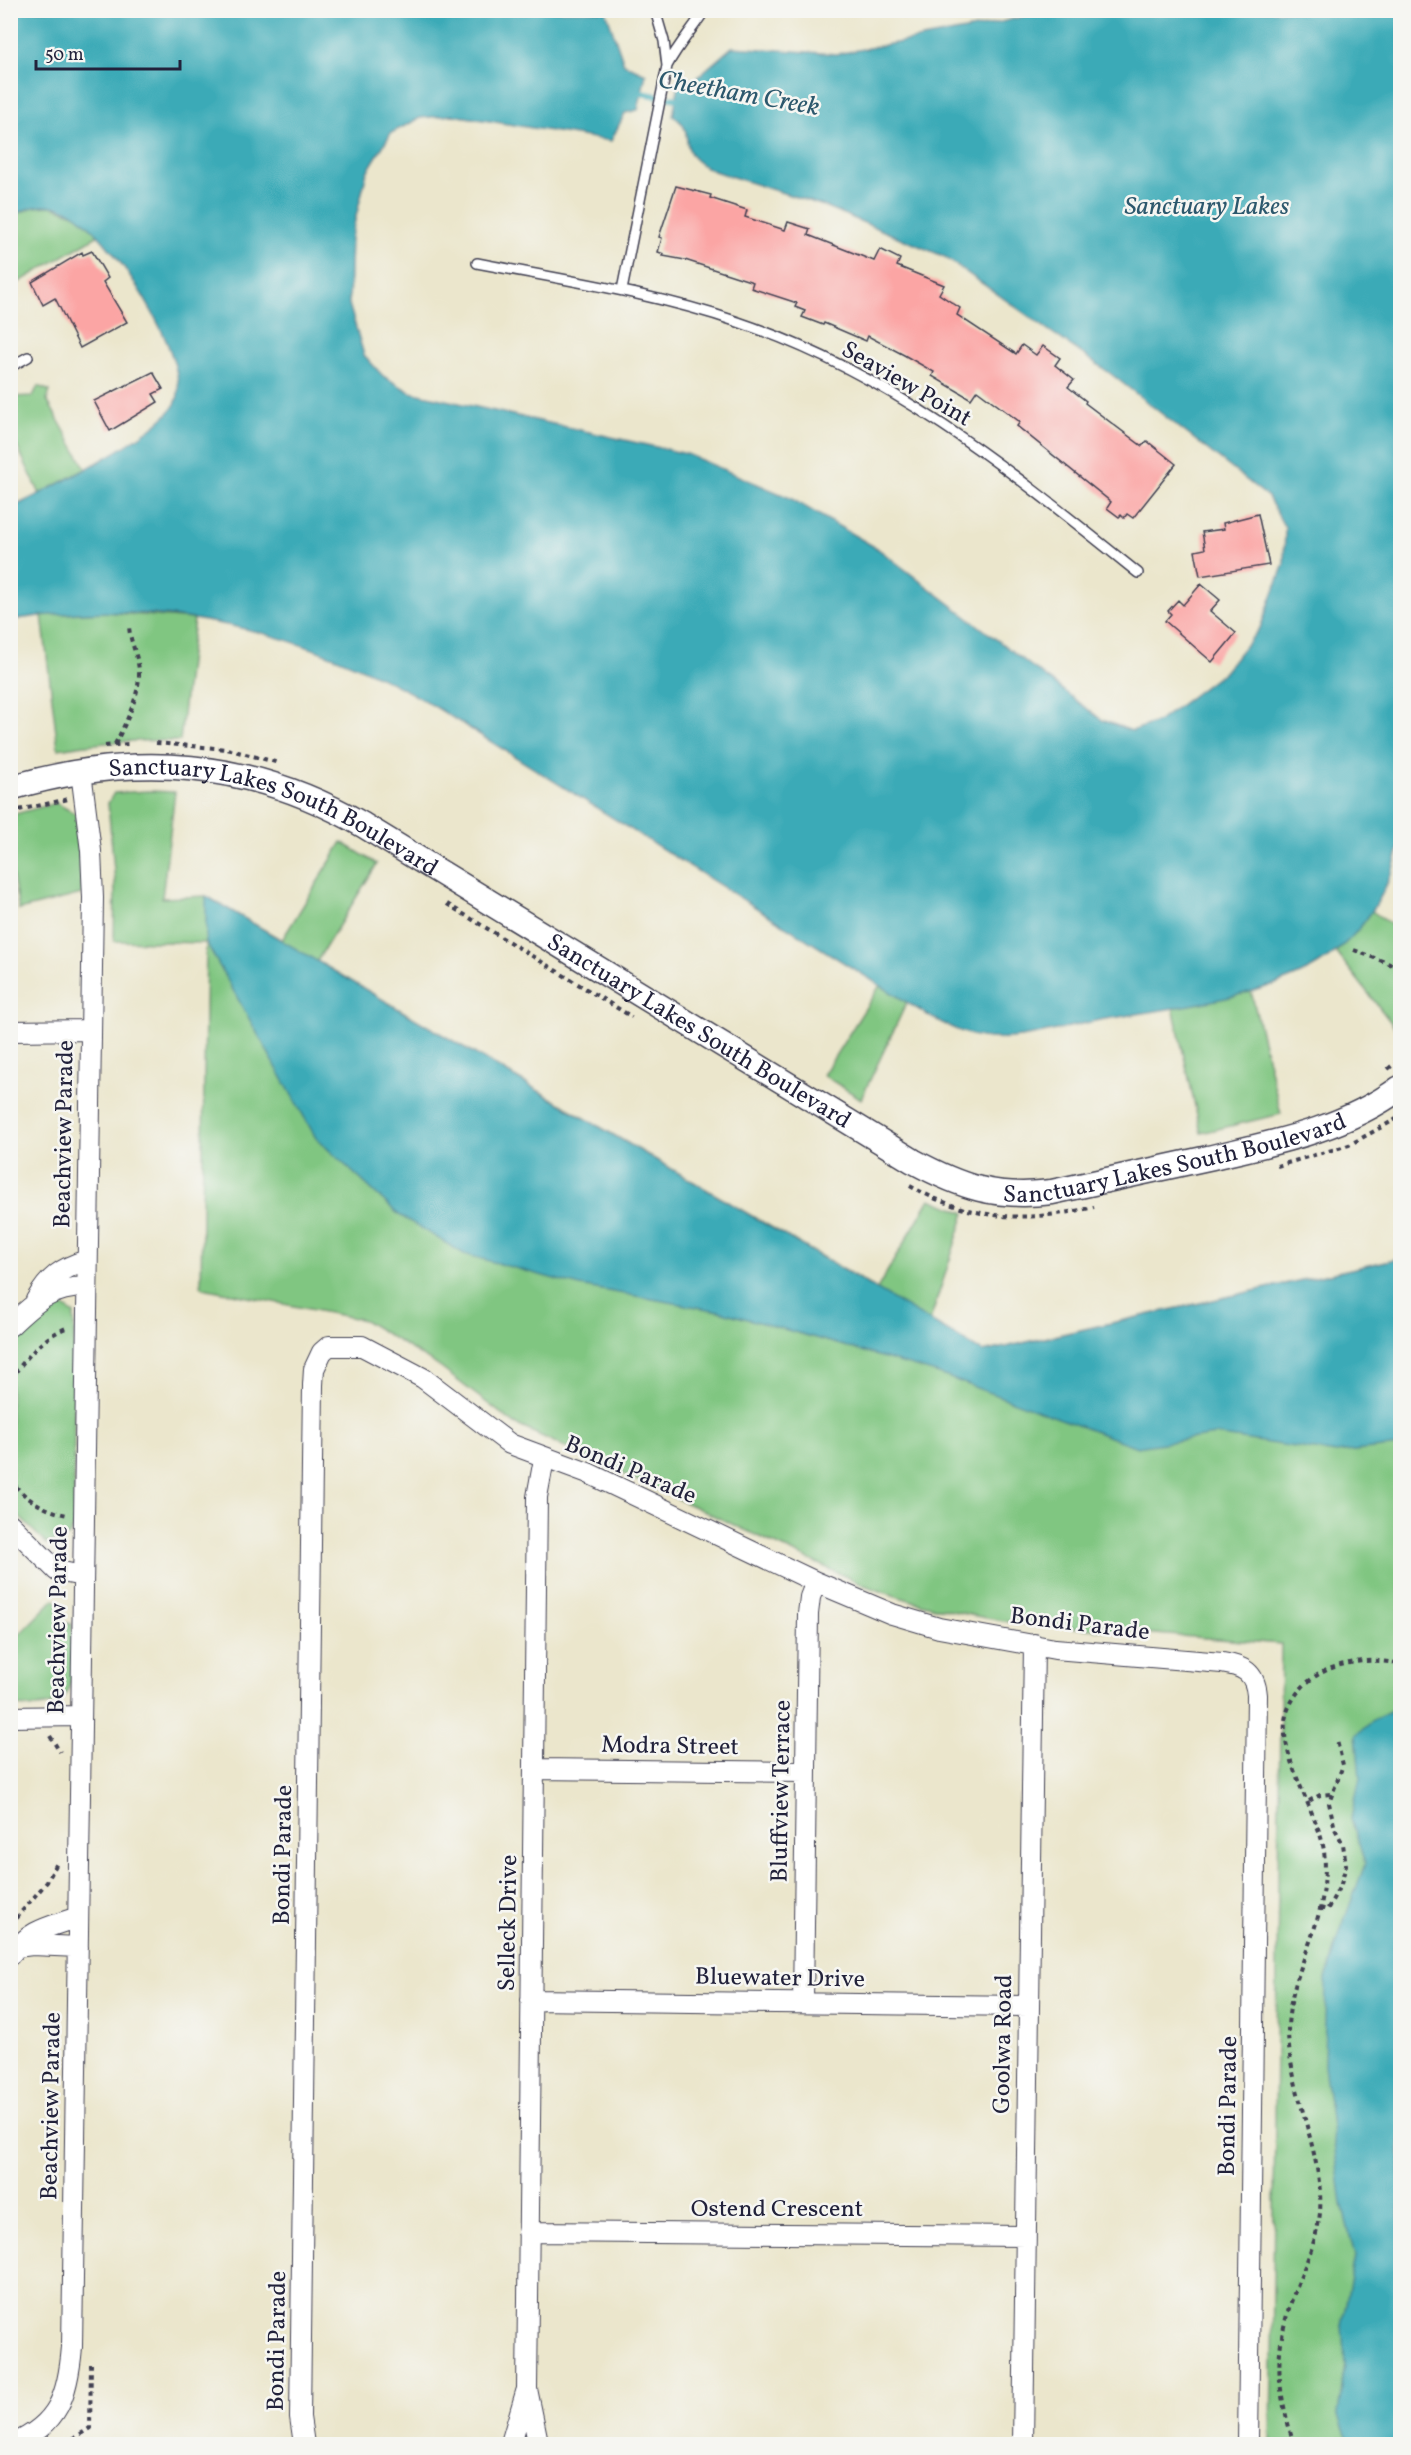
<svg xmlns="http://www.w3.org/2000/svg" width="1411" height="2455" viewBox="0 0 1411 2455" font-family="Vollkorn,serif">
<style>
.green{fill:#80c681;stroke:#51745e;stroke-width:1.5}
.water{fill:#3aaab7;stroke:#2e6679;stroke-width:1.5}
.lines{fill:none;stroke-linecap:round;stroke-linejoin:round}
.stream{stroke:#3aaab7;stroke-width:6}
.building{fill:#fba5a4}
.service-casing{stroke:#403f51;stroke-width:12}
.minor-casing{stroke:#403f51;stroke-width:22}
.tertiary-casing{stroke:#403f51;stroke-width:27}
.path{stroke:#403f51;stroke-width:4;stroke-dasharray:4.5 4.5;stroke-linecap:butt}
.service{stroke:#fff;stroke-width:9}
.minor{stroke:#fff;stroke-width:20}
.tertiary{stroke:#fff;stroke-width:24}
.labels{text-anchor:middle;stroke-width:5;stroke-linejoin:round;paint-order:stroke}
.street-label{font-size:24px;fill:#22223b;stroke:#f6f6f2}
.water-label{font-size:26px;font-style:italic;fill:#2c586d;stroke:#f6f6f2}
</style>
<rect width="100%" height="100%" fill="#f6f6f2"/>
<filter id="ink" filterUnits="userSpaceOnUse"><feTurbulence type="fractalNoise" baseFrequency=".0167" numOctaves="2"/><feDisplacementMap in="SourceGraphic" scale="12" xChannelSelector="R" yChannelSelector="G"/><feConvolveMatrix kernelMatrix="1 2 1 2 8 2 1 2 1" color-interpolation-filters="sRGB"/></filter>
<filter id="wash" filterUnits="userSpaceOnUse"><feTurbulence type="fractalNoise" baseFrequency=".008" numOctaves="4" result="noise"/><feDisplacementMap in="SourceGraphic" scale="24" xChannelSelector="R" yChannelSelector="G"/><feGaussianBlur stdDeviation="1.35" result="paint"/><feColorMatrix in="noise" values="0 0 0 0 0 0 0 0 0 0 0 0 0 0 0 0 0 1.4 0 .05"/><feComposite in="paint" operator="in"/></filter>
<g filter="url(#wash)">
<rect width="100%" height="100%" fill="#ebe6cc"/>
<path class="green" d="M51,206L77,215L99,235L11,287L10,217L33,207Z
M38,386L50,391L47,400L86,469L40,494L11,434V397L33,396Z
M103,612L194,619L180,741C138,739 99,742 58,749L42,615Z
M148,791L175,792L162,898L206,896L282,940L342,842L377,864L317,961L877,1289L930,1199L965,1213L930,1321L983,1352L1400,1258V2444H1271L1281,1644L1016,1623C964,1615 914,1604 864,1585L515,1424L437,1365L364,1320L203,1288L201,1285L206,943L114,941L115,882L108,803L114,793Z
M56,803L76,814L82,894L19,910L11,867V815Z
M1372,911L1400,931V1034L1336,952Z
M880,985L907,1002L861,1099L823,1075Z
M1251,991L1281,1114L1201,1133L1173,1007Z
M58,1303L74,1314V1527L68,1537L47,1544L11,1509L10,1335L46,1304Z
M54,1599L60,1604V1622L72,1624C72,1647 81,1695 52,1704C40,1709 24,1706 11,1706V1643Z"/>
<path class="water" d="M11,10L606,11L624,64L646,74L638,110L625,113L611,141L453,115L420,118L391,133L367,172L351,237L349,304L364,355L383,376L410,392L687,454L790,498L878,549L1102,720L1132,731L1159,721L1224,672L1260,628L1284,564L1285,528L1268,497L1111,374L943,256L824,206L714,171C670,152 700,131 673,116L680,78L694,80L732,47L837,54L981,27L1049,10L1400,11V843C1390,892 1361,937 1319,964C1263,999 1161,1009 1095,1021C1061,1028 1023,1041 988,1038C966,1036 948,1026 929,1016L434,706C305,630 159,596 11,620V508C46,491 158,435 175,404C197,363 106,226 67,210C47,202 28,206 11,217Z
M206,896L983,1352L1400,1258V1446L1336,1453L1215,1435L1137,1447L936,1373L837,1344L719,1311L580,1286L464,1254L399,1215L316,1138L206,942Z
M1400,1707V2444H1356L1348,2438L1338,2415L1345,2364L1342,2325L1355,2256L1342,2204L1324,2065L1326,1979L1341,1929L1365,1864L1351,1818L1360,1778L1356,1735L1374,1720Z"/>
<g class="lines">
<path class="stream" d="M634,92L683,100"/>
</g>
<g id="blocks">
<path class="building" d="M676,186L711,195L710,198L747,210L745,217L785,230L788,222L810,229L808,235L874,261L880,249L900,259L897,266L944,285L939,294L960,308L957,315L1016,354L1022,345L1036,355L1043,346L1060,358L1055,365L1074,380L1068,387L1086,401L1085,403L1142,446L1147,441L1176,464L1133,518L1127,514L1124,518L1121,515L1119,517L1107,508L1111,502L1017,426L1020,422L977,390L971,399L932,376L934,372L904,355L868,336L866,341L824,323L823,325L802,317L805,311L795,307L797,303L751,288L753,282L685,260L663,256L664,254L658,252L662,238L659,237Z
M92,251L108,278L103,282L127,322L80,348L55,298L43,305L32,282L82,252L83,255Z
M153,372L163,389L153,394L158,402L110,431L94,401Z
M1258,514L1269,565L1200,576L1195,551L1205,549L1202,532L1224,529L1223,523Z
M1201,584L1220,600L1210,611L1236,633L1212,662L1165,621L1171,614L1168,611L1178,600L1183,605Z"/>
</g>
</g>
<g filter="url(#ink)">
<use href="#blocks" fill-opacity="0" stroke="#403f51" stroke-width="1.5"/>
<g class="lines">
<g class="service-casing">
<path id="service" d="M655,10L664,41L667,66
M477,263C565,280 653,293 738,322C895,375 1011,471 1138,573
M622,290L667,66C678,45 692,30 705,10
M10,367L28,357"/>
</g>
<g class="minor-casing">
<path id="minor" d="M10,1031L90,1030
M36,1300C49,1277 61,1268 87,1260
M10,1326C35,1302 51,1287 87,1287
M10,1524L57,1571L83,1576
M10,1717L81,1716
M534,1769L806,1772
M17,1947L32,1945L78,1947
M10,1955C33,1928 46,1928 78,1917
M531,2000L1028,2006
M803,2003L808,1614L810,1597L816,1582
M528,2232L1025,2236
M538,2442L527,2389L537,1497L544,1459
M511,2443L526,2392
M13,2444C59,2424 68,2395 72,2347L93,898L91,851L81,772
M304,2444L300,2417L313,1385L314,1369L322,1352L329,1346H362L423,1378L510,1444L588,1473L816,1582L892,1614L939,1628L1055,1649L1222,1663C1243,1666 1255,1672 1257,1695L1248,2444
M1023,2444L1034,1644"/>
</g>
<g class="tertiary-casing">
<g id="tertiary">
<path id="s1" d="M10,788C135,751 251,760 363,825L913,1161C961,1187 996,1199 1052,1192C1104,1181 1156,1169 1208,1158C1277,1142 1342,1130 1400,1088"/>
</g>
</g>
<path class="path" d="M156,743L227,749L279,763
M115,744C126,723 140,695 139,671C138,654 129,641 129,624
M105,746L128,744
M10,812L68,799
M447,904L632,1017
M1354,950L1400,968
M1388,1069L1400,1059
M1277,1166L1349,1145L1400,1117
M910,1186C973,1221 1025,1223 1094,1207
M10,1380C25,1359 44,1335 69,1327
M10,1479C24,1499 44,1510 67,1515
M50,1736L60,1752
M1309,1801L1320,1795L1330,1794
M1320,1908L1327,1910L1341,1884L1346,1865L1343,1844L1335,1829L1329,1803L1343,1765L1337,1741
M10,1925L47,1882L58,1861
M65,2444L90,2428L91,2364
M1294,2444C1275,2383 1273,2347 1297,2286C1306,2263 1317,2239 1320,2213C1324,2153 1289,2092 1288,2031C1288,1980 1319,1936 1324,1886C1325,1872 1326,1856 1322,1841C1313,1806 1275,1748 1287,1712C1303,1667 1357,1654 1400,1664"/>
<use href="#service" class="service"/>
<use href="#minor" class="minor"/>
<use href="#tertiary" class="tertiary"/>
</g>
</g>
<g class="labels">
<g class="street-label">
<text transform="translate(907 383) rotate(30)" y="8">Seaview Point</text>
<text dy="8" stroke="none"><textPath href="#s1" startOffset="276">Sanctuary Lakes South Boulevard</textPath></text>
<text dy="8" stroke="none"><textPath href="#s1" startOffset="760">Sanctuary Lakes South Boulevard</textPath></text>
<text transform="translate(63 1134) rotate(-89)" y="8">Beachview Parade</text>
<text dy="8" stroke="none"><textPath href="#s1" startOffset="1282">Sanctuary Lakes South Boulevard</textPath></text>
<text transform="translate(631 1469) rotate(23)" y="8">Bondi Parade</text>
<text transform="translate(57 1620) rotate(-89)" y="8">Beachview Parade</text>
<text transform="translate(1080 1623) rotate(7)" y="8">Bondi Parade</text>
<text transform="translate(670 1745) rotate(1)" y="8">Modra Street</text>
<text transform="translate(780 1791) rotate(-89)" y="8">Bluffview Terrace</text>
<text transform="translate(282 1855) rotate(-89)" y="8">Bondi Parade</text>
<text transform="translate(507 1923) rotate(-89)" y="8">Selleck Drive</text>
<text transform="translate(780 1977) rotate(1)" y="8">Bluewater Drive</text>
<text transform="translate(1002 2044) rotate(-89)" y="8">Goolwa Road</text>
<text transform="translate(50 2106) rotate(-89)" y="8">Beachview Parade</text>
<text transform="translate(1227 2106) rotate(-89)" y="8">Bondi Parade</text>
<text x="777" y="2216">Ostend Crescent</text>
<text transform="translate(276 2341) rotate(-89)" y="8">Bondi Parade</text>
</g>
<g class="water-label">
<text transform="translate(739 92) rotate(10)" y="9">Cheetham Creek</text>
<text x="1207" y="214">Sanctuary Lakes</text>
</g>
</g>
<rect width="1411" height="2455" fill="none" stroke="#f6f6f2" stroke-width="36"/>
<path d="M36 60v9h144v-9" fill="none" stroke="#22223b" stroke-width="3"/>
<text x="45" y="60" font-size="18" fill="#22223b" stroke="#f6f6f2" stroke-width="4.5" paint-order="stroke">50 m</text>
</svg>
